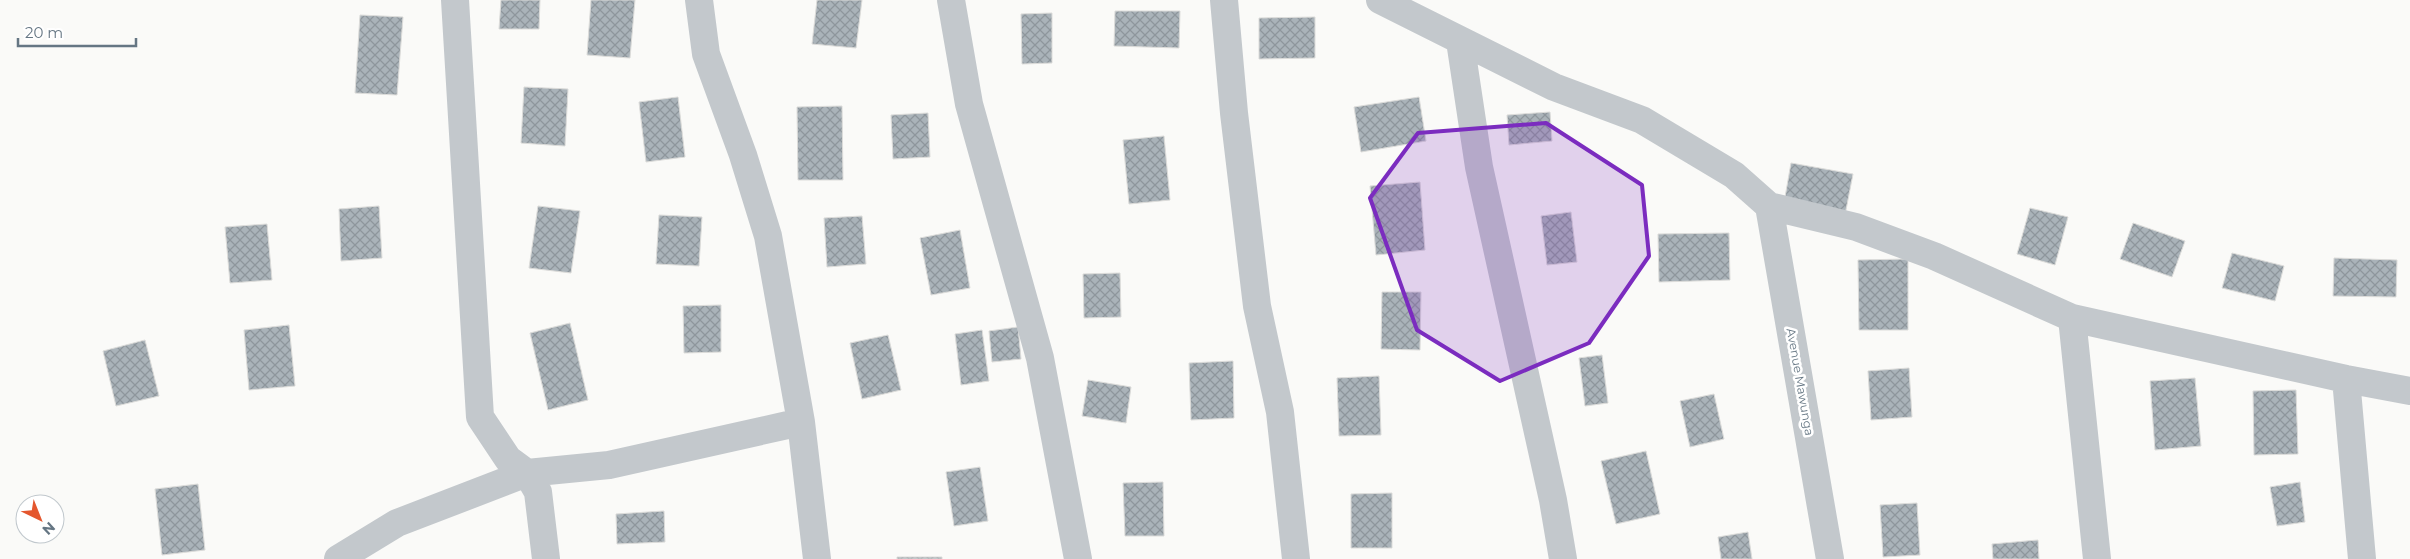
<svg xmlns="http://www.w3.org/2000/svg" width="2410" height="559" viewBox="0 0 2410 559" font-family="Montserrat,sans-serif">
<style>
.building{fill:url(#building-cross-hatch);stroke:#dcdcda}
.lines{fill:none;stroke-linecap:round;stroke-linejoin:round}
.street{stroke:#c3c8cc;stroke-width:28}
.marked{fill:#7b2cbf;fill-opacity:0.2;stroke:#7b2cbf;stroke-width:4;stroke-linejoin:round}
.labels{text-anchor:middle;stroke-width:5;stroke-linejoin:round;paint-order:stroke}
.street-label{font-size:12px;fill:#657683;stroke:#fff}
</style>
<defs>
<pattern id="building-cross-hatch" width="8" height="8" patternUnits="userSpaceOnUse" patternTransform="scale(1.25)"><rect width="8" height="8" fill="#aab3b9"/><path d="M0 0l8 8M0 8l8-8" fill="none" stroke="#8e969c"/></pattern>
</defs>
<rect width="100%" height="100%" fill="#fafaf8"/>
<path class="building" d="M501,0H540L539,29H499Z
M591,0H635L630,58L587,55Z
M817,0H862L856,48L812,44Z
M1115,11H1180L1179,48L1114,46Z
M1052,13V63L1022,64L1021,14Z
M360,15L403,17L397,95L355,93Z
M1315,17V58L1259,59V18Z
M524,87L568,89L565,146L521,143Z
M678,97L685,157L646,162L639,102Z
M1419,97L1426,141L1361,152L1354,107Z
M842,106L843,180H798L797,107Z
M1550,112L1552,141L1509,145L1507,115Z
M928,113L930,157L893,159L891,115Z
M1164,136L1170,200L1129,204L1123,140Z
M1791,163L1853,174L1845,215L1784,203Z
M1420,182L1425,250L1376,255L1370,186Z
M379,206L382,258L341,261L339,209Z
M538,206L580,211L571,273L529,268Z
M2030,208L2068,217L2055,265L2017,254Z
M1571,212L1577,262L1547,265L1541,216Z
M659,215L702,217L699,266L656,264Z
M862,216L866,264L827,267L824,218Z
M2133,223L2185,241L2172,277L2120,259Z
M267,224L272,280L230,283L225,227Z
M960,230L970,288L931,295L920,238Z
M1729,233L1730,280L1659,282L1658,234Z
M2232,253L2284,266L2275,301L2222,288Z
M2334,258L2397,260L2396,297L2333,296Z
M1908,259V330H1859L1858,260Z
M1120,273L1121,317L1084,318L1083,274Z
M1382,292H1421L1420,350L1381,349Z
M721,305V352L684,353L683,306Z
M570,323L588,400L548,410L530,333Z
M289,325L295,386L249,390L244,330Z
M1018,327L1021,359L992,362L989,331Z
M982,330L989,381L961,385L955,334Z
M888,335L901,390L862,399L850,343Z
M145,340L159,396L116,406L103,351Z
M1602,355L1608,403L1585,406L1579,358Z
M1233,361L1234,418L1191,420L1189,363Z
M1909,368L1912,417L1871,420L1868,371Z
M1379,376L1381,435L1339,436L1337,378Z
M2195,378L2201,446L2155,450L2150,381Z
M1088,380L1131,387L1126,423L1082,416Z
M2296,390L2298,454L2254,455L2253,391Z
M1714,394L1724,439L1690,447L1680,401Z
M1646,451L1660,514L1616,524L1601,461Z
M980,467L988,521L954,526L946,472Z
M1163,482L1164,536H1125L1123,483Z
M2300,482L2305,522L2277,526L2270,487Z
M198,484L205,550L162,555L155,489Z
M1392,493V548H1351V494Z
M1917,503L1920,555L1883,557L1880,505Z
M664,511L665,542L617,544L616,514Z
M1748,532L1752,559H1721L1718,537Z
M2038,540L2039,559H1993L1992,544Z
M897,557H942V559H897Z"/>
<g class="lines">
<path class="street" d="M455,0L480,417L508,459L527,473L538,492L546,559
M699,0L706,54L743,155L768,236L801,422L817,559
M951,0L969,104L1040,358L1078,559
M1224,0L1234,113L1257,306L1280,412L1296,559
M1380,0L1554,87L1642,120L1734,175L1769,206L1856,227L1934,256L2072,318L2346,379L2410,391
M1460,41L1479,167L1553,500L1563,559
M1769,206L1830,559
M2072,318L2097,559
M2346,379L2362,559
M338,559L397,523L527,473L609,465L801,422"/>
</g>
<path class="marked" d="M1546,123L1642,185L1649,256L1589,343L1500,381L1417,330L1370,198L1418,133Z"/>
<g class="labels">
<g class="street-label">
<text transform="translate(1800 382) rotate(80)" y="4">Avenue Mawunga</text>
</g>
</g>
<g transform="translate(40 519) rotate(137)"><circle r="24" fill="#ffffff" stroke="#c1c8cd"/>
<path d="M0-4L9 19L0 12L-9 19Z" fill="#e4572e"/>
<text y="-8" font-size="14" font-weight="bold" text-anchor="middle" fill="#657683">N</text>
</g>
<path d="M18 38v8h118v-8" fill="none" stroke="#657683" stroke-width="2.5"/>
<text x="25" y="38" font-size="15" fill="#657683" stroke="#ffffff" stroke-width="4" paint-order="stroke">20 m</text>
</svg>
